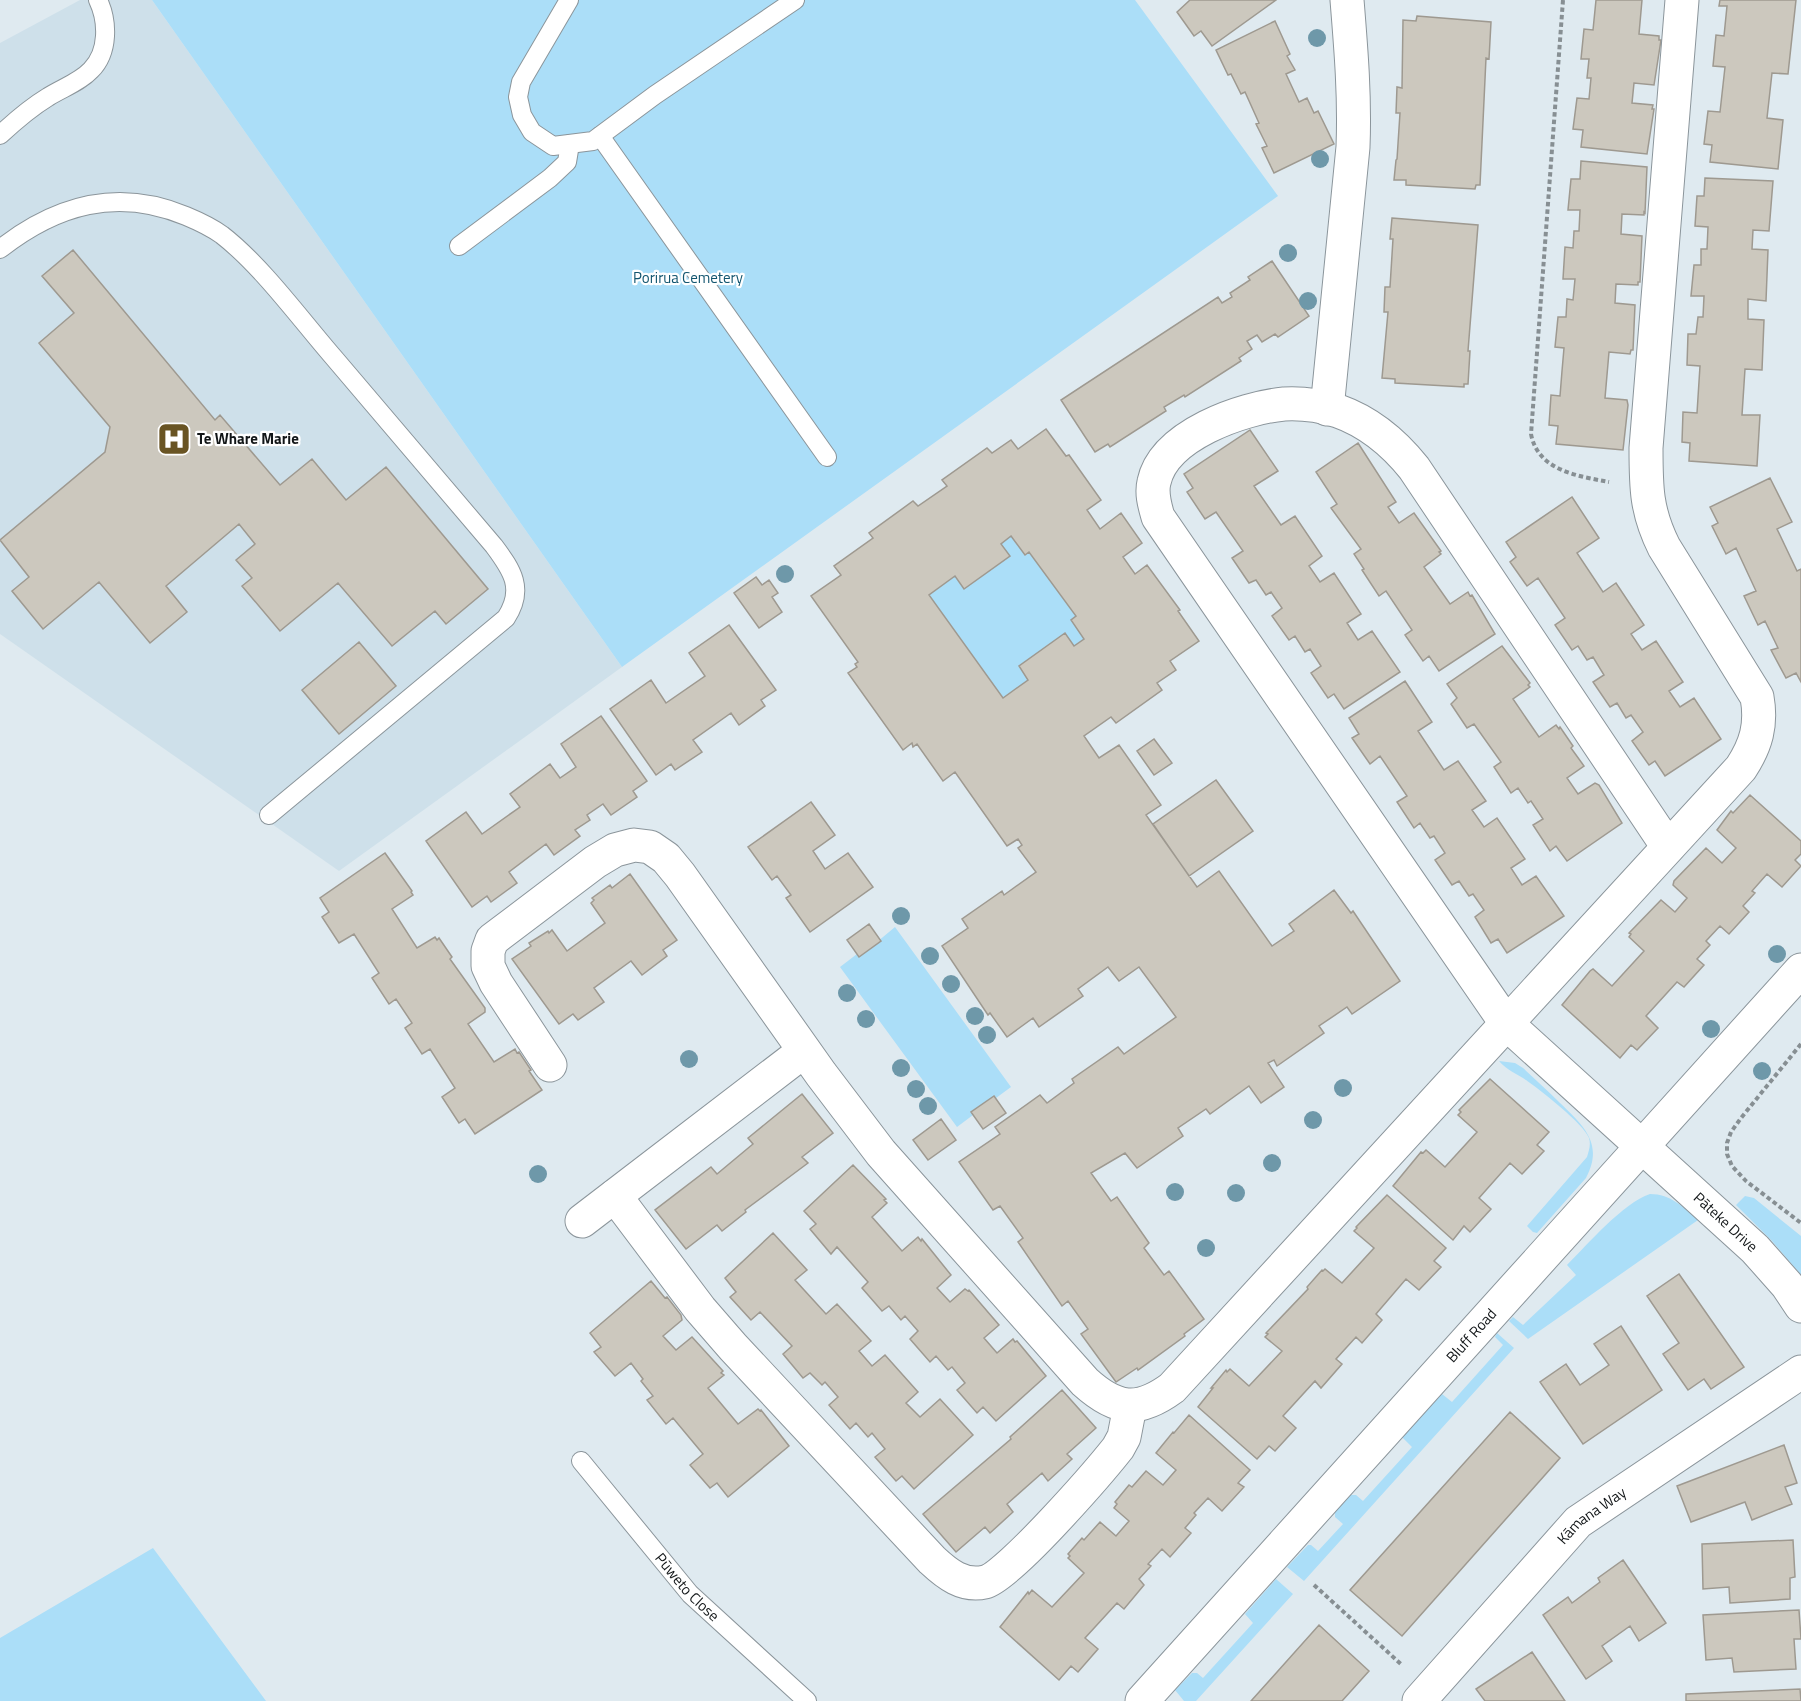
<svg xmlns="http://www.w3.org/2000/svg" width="1801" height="1701" viewBox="0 0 1801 1701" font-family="'Titillium Web',sans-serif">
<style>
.built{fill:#cee0ea}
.green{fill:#abdef8}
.building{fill:#ccc8be;stroke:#9e9990;stroke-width:1.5;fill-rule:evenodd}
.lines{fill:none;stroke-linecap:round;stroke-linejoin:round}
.service-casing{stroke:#8b959b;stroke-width:20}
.minor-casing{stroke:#8b959b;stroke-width:35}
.path{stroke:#878f93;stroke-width:4;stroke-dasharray:4.5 3;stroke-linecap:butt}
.service{stroke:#fff;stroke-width:18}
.minor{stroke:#fff;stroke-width:33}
.tree{fill:#6e98a9}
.labels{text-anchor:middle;stroke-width:4.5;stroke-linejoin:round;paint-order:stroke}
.park-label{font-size:15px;fill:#12556f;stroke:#fff}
.poi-label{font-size:15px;font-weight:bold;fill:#121618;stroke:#fff;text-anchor:start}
.street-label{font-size:15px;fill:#121618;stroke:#fff}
</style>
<rect width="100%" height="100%" fill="#dfeaf0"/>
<path class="built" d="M80,0H152L622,667L339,871L0,634V43Z"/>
<path class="green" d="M152,0H1135L1278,196L622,667Z
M1011,536L1025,555L1029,552L1076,616L1084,639L1074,646L1065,634L1019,666L1028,680L1003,698L929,595L955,576L964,589L1009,557L1001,544Z
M895,927L1011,1087L996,1098L994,1096L972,1112L973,1115L957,1127L840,967L857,954L859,957Z
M1499,1061L1515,1063L1523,1068C1535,1079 1548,1091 1560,1103C1584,1126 1604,1144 1586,1178L1537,1233L1533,1232L1527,1226L1587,1157C1589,1150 1591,1145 1589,1138C1584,1124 1540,1090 1526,1080C1517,1074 1507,1070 1499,1061Z
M1650,1194C1671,1194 1683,1207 1698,1220L1528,1339L1509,1321L1513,1317L1523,1325L1576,1275L1567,1265C1588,1244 1623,1203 1650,1194Z
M1745,1196L1754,1198L1801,1236V1275L1772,1241L1736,1205Z
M1497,1333L1514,1348L1304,1581L1287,1567L1308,1545H1311L1318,1551L1343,1524L1335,1517V1512L1351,1495H1356L1363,1501L1412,1447L1402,1437L1442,1394L1452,1402L1503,1345L1495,1337Z
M153,1548L266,1701H0V1638Z
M1276,1579L1293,1594L1196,1701H1184L1175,1690L1192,1673H1197L1203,1678L1253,1623L1245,1614Z"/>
<path class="building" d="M1190,0H1276L1212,46L1201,31L1194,36L1177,12Z
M1596,0H1642L1639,34L1659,36V40H1661L1654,85L1634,83L1632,103L1653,105L1652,109H1654L1647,154L1581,147L1583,130L1573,129L1577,98L1589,99L1591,78H1587L1589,59H1581L1584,29L1593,30Z
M1720,0H1796L1788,74L1772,73L1767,118L1783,120L1778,169L1710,162L1712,145L1704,144L1708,111L1720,112L1725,67L1713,66L1716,35L1724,36L1727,6H1719Z
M1417,16L1491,22L1489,59L1486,58L1480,185H1476L1475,189L1406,185V180H1394L1396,160L1397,159L1400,113H1396L1397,87L1402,88L1403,20L1416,21Z
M1275,21L1290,54L1287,56L1295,70L1286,74L1299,102L1307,98L1314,113L1318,111L1334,144L1274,173L1262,148L1267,146L1256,124L1259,123L1245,92L1241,94L1231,74L1228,75L1216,50Z
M1581,161L1647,167L1645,213L1644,212V215L1622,214L1621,234L1642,236L1640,282H1638V285L1616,284L1615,303L1635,305L1633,350H1631L1630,354L1609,352L1605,398L1627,400L1628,405L1623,450L1556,444L1558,426L1549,425L1551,395L1560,396L1562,371L1564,348L1555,347L1558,317H1566L1567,299L1573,300L1575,279H1563L1565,247L1573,248L1574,231H1579L1580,210H1568L1571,179H1580Z
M1705,178L1773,181L1769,231L1753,230L1752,249L1768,250L1766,301L1748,299V319L1764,320L1762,370L1745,369L1742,415H1760L1757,466L1689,461L1690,443L1682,442L1683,412L1697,413L1700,366L1687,365L1688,334H1696L1698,317H1703L1704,296H1691L1694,265H1701V249H1707L1708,227L1695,226L1697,196H1704Z
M1392,218L1478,225L1468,351H1470L1468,384H1464V387L1395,383V379L1382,378L1388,312H1384L1385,287H1390L1393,239H1390Z
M73,250L215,420L220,415L280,485L312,459L346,500L386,467L488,589L446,624L435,611L392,646L338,583L280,631L242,586L252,578L236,560L255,544L239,524L166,586L187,612L150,643L99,582L43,629L12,591L29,577L0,540L105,452L110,427L39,343L74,313L42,276Z
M1272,261L1309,316L1278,337L1275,334L1262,342L1257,335L1247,341L1252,349L1239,358L1241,361L1185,397L1184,395L1164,407L1166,411L1110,447L1108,444L1095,452L1061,400L1218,297L1222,303L1232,297L1230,293L1250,280L1248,277Z
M1046,429L1066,456L1069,455L1101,500L1087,510L1100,529L1121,513L1142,543L1123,557L1135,574L1147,565L1180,610L1178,611L1199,641L1170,661L1176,670L1157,683L1162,690L1116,723L1111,717L1084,736L1099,758L1119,745L1161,805L1146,815L1197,887L1219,871L1272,946L1294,931L1289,924L1334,890L1351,913L1353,911L1400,981L1352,1014L1347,1007L1319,1026L1324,1033L1277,1066L1274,1060L1268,1063L1284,1087L1261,1103L1249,1086L1210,1114L1206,1109L1178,1128L1183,1136L1137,1168L1125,1153L1091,1173L1111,1201L1117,1197L1149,1243L1144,1248L1164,1275L1169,1271L1204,1319L1184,1334L1185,1336L1138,1370L1137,1368L1116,1382L1081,1334L1088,1329L1068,1301L1062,1306L1018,1242L1023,1238L1000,1206L993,1210L959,1162L1000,1134L995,1127L1040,1095L1047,1103L1074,1083L1072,1079L1118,1047L1124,1054L1176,1017L1139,967L1119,981L1108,967L1078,989L1083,996L1039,1027L1033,1018L1007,1037L990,1013L988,1015L942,946L968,928L962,919L1002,891L1004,895L1036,872L1018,848L1022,845L1018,839L1007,846L955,772L943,781L917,744L913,747L912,743L903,750L848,673L857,667L855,664L858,662L811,596L841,575L834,566L873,538L869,533L913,501L918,506L947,486L942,480L987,448L992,453L1011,440L1018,449ZM1011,536L1025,555L1029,552L1076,616L1071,620L1084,639L1074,646L1065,633L1019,666L1028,680L1003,698L929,595L955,576L964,589L1010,556L1001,544Z
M1250,430L1278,471L1254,486L1281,525L1295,516L1322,556L1309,566L1320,582L1334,573L1361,614L1347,623L1358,640L1372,631L1400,672L1344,709L1334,694L1328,698L1311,673L1321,666L1310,649L1305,652L1295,636L1289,640L1272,616L1282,608L1271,592L1266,595L1256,580L1249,583L1232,558L1243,551L1216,512L1205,519L1187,492L1193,488L1184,474Z
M1358,443L1396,502L1388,507L1399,523L1414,513L1441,551L1439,552L1441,554L1424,567L1450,604L1468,592L1470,596L1472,595L1495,634L1439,671L1429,656L1423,661L1405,635L1412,630L1386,591L1379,596L1362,570L1364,569L1354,554L1361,549L1331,508L1337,504L1316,472Z
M1770,478L1792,522L1777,529L1797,571L1801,569V682L1796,673L1786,678L1771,650L1778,648L1765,621L1758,625L1744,596L1756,591L1736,548L1726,554L1712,526L1718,523L1710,507Z
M1572,497L1599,538L1577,553L1603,592L1616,583L1644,625L1631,634L1642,650L1656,641L1683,682L1669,691L1680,707L1694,698L1721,739L1665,776L1655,761L1649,765L1632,741L1643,732L1631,715L1626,718L1617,703L1610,707L1593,682L1604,675L1593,657L1587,660L1578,646L1572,650L1555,625L1565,618L1538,578L1527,586L1510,562L1516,557L1506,542Z
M756,577L762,585L769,580L778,593L772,597L782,612L759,628L734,593Z
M729,625L776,690L761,700L765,706L739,725L731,713L693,740L702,752L675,770L671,764L656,775L610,709L651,680L666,703L705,676L689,653Z
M359,642L396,686L339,734L302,690Z
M1502,646L1530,683L1528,685L1530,687L1513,699L1539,737L1556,725L1559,729L1560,727L1573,746L1571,748L1584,766L1567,778L1578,794L1595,783L1599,785L1622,823L1567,861L1556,846L1550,851L1533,825L1543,819L1531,801L1528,803L1518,788L1511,793L1494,767L1501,762L1474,724L1467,728L1451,704L1457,698L1447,684Z
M1405,681L1432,722L1418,731L1444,770L1458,761L1486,801L1472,810L1484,827L1497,818L1525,859L1511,868L1522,885L1536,876L1564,916L1507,953L1498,939L1491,943L1475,917L1484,910L1473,894L1469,896L1459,881L1452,885L1435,860L1445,853L1434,836L1430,838L1420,823L1414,828L1397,802L1407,796L1380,756L1370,764L1352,738L1359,734L1349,718Z
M601,716L647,781L633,791L637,797L611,815L603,804L587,815L590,820L575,830L580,836L554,855L546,844L509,872L517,883L491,902L487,896L472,907L426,841L466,812L482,834L520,807L510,794L550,764L560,778L576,767L561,744Z
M1154,739L1172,763L1154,775L1137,751Z
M1216,780L1253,831L1189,876L1153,824Z
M1750,795L1801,841V854L1795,860L1801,866L1782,887L1767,874L1752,891L1755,893L1743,906L1749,912L1729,934L1720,926L1706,941L1710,945L1697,959L1704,965L1684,987L1677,982L1646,1016L1658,1028L1637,1050L1631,1045L1620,1058L1562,1005L1590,971L1593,969L1612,986L1644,951L1629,937L1631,934L1629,933L1661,900L1675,912L1687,898L1673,885L1674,881L1706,848L1722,863L1736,848L1717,830L1731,811L1733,813Z
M811,802L835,835L813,851L825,869L848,853L873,887L810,932L786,898L791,895L777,876L772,880L748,847Z
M385,853L412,891L411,892L413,895L392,909L417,948L435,937L437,940L439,938L452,957L450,959L485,1008V1012L468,1024L494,1062L515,1049L517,1053L519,1052L531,1070L529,1071L542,1090L475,1134L465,1119L459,1123L442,1097L455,1088L430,1049L422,1054L405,1028L412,1023L396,999L389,1004L372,978L379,973L354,934L339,943L322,917L329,912L320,898Z
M630,874L677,940L663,950L667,956L642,975L631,961L594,988L604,1002L578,1020L573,1014L559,1024L512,959L531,946L529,943L548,931L549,933L552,930L567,951L605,923L591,903L594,900L592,898L610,885L612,888Z
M869,924L881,941L859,957L847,940Z
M1490,1079L1549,1132L1537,1145L1544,1151L1522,1174L1510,1163L1479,1198L1491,1209L1470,1232L1464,1226L1453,1240L1393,1186L1421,1152L1423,1153L1426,1150L1445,1167L1477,1132L1458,1115L1461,1112L1459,1110Z
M802,1094L833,1133L802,1157L808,1163L745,1210L746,1212L722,1231L717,1225L686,1249L655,1210L711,1167L717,1174L753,1144L748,1138Z
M994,1096L1006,1113L983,1129L971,1112Z
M941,1119L956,1140L928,1160L913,1140Z
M853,1165L886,1199L884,1200L887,1203L872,1217L902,1251L918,1237L921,1241L922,1239L951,1275L937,1288L950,1302L965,1289L968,1291L969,1290L999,1325L984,1338L997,1353L1013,1339L1015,1342L1017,1341L1046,1376L996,1421L983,1407L977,1413L957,1390L965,1383L952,1367L948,1370L936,1356L930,1362L910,1339L918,1331L905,1316L901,1320L889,1306L882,1311L862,1288L868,1282L837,1247L831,1254L810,1229L816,1224L804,1211Z
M1387,1195L1446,1248L1434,1261L1441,1267L1419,1290L1406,1279L1376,1314L1382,1320L1362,1343L1356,1337L1336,1359L1342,1364L1321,1388L1315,1381L1283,1416L1296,1428L1275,1451L1269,1446L1257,1459L1198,1407L1213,1388H1211L1226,1370L1227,1372L1230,1369L1249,1386L1282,1351L1265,1337L1268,1334L1266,1333L1308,1289L1307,1287L1322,1270L1323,1271L1325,1269L1342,1283L1374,1248L1354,1231L1357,1228L1356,1227Z
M773,1233L807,1270L795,1280L826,1314L837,1304L871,1341L859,1351L872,1366L885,1355L918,1392L906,1403L920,1417L940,1399L973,1435L914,1489L902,1476L896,1481L875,1457L885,1449L872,1433L868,1437L856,1423L850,1429L829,1405L838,1397L825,1382L822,1385L810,1373L803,1378L783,1354L792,1346L760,1312L751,1320L730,1297L736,1292L725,1278Z
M1679,1274L1744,1367L1711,1389L1704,1379L1688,1390L1663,1354L1679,1343L1647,1296Z
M651,1281L665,1298L667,1297L681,1315L682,1320L663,1336L676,1350L692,1337L723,1371L721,1373L724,1375L708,1388L738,1424L758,1409L760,1411L761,1410L789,1446L728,1497L717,1483L710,1488L690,1465L703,1454L673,1418L666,1424L647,1400L653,1396L641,1381L643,1379L631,1363L615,1376L594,1352L601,1347L590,1333Z
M1621,1326L1662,1390L1583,1444L1540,1382L1566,1364L1580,1385L1609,1365L1594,1344Z
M1062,1390L1096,1428L1067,1454L1072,1459L1048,1481L1042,1473L1007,1504L1013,1512L990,1533L985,1527L956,1552L923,1514L1011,1439L1010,1437Z
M1510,1412L1560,1458L1402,1636L1350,1590Z
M1189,1415L1250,1470L1238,1483L1244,1487L1222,1511L1208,1498L1194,1513L1196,1515L1185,1528L1191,1533L1170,1557L1162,1549L1148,1564L1151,1566L1139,1579L1144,1585L1124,1609L1117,1603L1085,1638L1098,1649L1078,1672L1071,1666L1059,1680L1000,1627L1028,1592L1029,1594L1032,1590L1052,1607L1084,1573L1068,1558L1070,1556L1068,1554L1082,1538L1084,1540L1100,1522L1116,1536L1129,1521L1114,1508L1117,1504L1115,1502L1129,1485L1132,1487L1146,1471L1163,1485L1176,1470L1156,1453L1173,1432L1174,1433Z
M1784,1445L1797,1483L1785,1487L1792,1504L1752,1520L1745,1502L1691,1522L1677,1486Z
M1793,1540L1795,1577L1790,1578V1599L1730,1603L1729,1587L1703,1589L1702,1544Z
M1623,1560L1666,1623L1639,1641L1630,1626L1602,1646L1612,1661L1586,1679L1543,1615L1568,1597L1572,1603L1600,1582L1598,1578Z
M1799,1610L1801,1639H1794L1796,1669L1734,1672L1732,1658L1706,1660L1703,1615Z
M1319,1625L1369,1671L1342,1701H1251Z
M1532,1652L1565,1701H1485L1476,1689Z
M1800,1689L1801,1701H1686V1694Z"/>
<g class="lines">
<g class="service-casing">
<g id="service">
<path d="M569,0L521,82L518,97L522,115L532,132L553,146L593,141L655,95L795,0"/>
<path d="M0,135C15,121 30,108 48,97C62,88 80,82 91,70C109,52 108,21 98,0"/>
<path d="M600,136L827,457"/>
<path d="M459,246L550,178L567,162L570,144"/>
<path d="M0,249C56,205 117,187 186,216C198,221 211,227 222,235C262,266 301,320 335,359C388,421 441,483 494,546C512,570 525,589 506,618L269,815"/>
<path id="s1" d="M581,1461L690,1594L807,1701"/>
</g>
</g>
<g class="minor-casing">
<g id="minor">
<path d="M1327,409L1353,147C1355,97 1351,49 1347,0"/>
<path id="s2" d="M1668,847L1414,468C1394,443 1369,422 1338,411C1322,406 1302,403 1284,404C1242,408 1164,435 1154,482C1151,494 1155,506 1158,517L1506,1023L1755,1249L1787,1285L1801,1306"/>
<path d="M550,1065L496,983L488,966V951L492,940L595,862L615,850L634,845L650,847L666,858L680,875L821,1074L881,1153L1085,1382C1116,1410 1138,1413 1172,1388L1741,768C1756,745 1762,725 1757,697L1664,547C1646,511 1646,487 1646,448L1682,0"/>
<path d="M615,1196L700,1309L733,1347L932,1560C947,1574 963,1587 985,1582C1009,1576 1099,1472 1118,1448L1124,1437L1130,1406"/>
<path d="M582,1221L804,1051"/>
<path id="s3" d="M1142,1701L1801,970"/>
<path id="s4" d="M1419,1701L1578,1522L1801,1372"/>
</g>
</g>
<path class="path" d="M1563,0L1531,434C1538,471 1578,476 1609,482
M1801,1044L1741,1118L1731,1132L1727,1143V1154L1732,1166L1746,1181L1801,1223
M1314,1585L1402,1665"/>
<use href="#service" class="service"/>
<use href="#minor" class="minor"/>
</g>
<g class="tree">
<circle cx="1317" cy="38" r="9"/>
<circle cx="1320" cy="159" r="9"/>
<circle cx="1288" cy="253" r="9"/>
<circle cx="1308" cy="301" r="9"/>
<circle cx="785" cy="574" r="9"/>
<circle cx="901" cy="916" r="9"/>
<circle cx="1777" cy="954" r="9"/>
<circle cx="930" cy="956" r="9"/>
<circle cx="951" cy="984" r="9"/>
<circle cx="847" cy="993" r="9"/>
<circle cx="975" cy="1016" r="9"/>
<circle cx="866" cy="1019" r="9"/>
<circle cx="1711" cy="1029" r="9"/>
<circle cx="987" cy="1035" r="9"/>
<circle cx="689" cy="1059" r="9"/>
<circle cx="901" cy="1068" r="9"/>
<circle cx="1762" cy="1071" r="9"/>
<circle cx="1343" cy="1088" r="9"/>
<circle cx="916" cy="1089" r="9"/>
<circle cx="928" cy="1106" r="9"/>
<circle cx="1313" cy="1120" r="9"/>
<circle cx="1272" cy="1163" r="9"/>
<circle cx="538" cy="1174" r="9"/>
<circle cx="1175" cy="1192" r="9"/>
<circle cx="1236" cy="1193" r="9"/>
<circle cx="1206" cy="1248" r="9"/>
</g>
<defs>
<g id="hospital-square" transform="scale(1.725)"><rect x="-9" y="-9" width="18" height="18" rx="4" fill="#695423" stroke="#fff"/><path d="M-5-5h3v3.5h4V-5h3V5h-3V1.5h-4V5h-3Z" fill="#fff"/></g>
</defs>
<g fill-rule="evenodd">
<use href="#hospital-square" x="174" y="439"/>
</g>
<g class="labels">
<g class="park-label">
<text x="688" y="283">Porirua Cemetery</text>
</g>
<g class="poi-label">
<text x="197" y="444">Te Whare Marie</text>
</g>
<g class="street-label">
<text dy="5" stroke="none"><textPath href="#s2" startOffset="1713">Pāteke Drive</textPath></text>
<text dy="5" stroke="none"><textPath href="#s3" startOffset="492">Bluff Road</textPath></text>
<text dy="5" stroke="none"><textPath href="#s4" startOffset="254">Kāmana Way</textPath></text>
<text dy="5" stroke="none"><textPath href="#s1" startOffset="165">Pūweto Close</textPath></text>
</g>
</g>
</svg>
